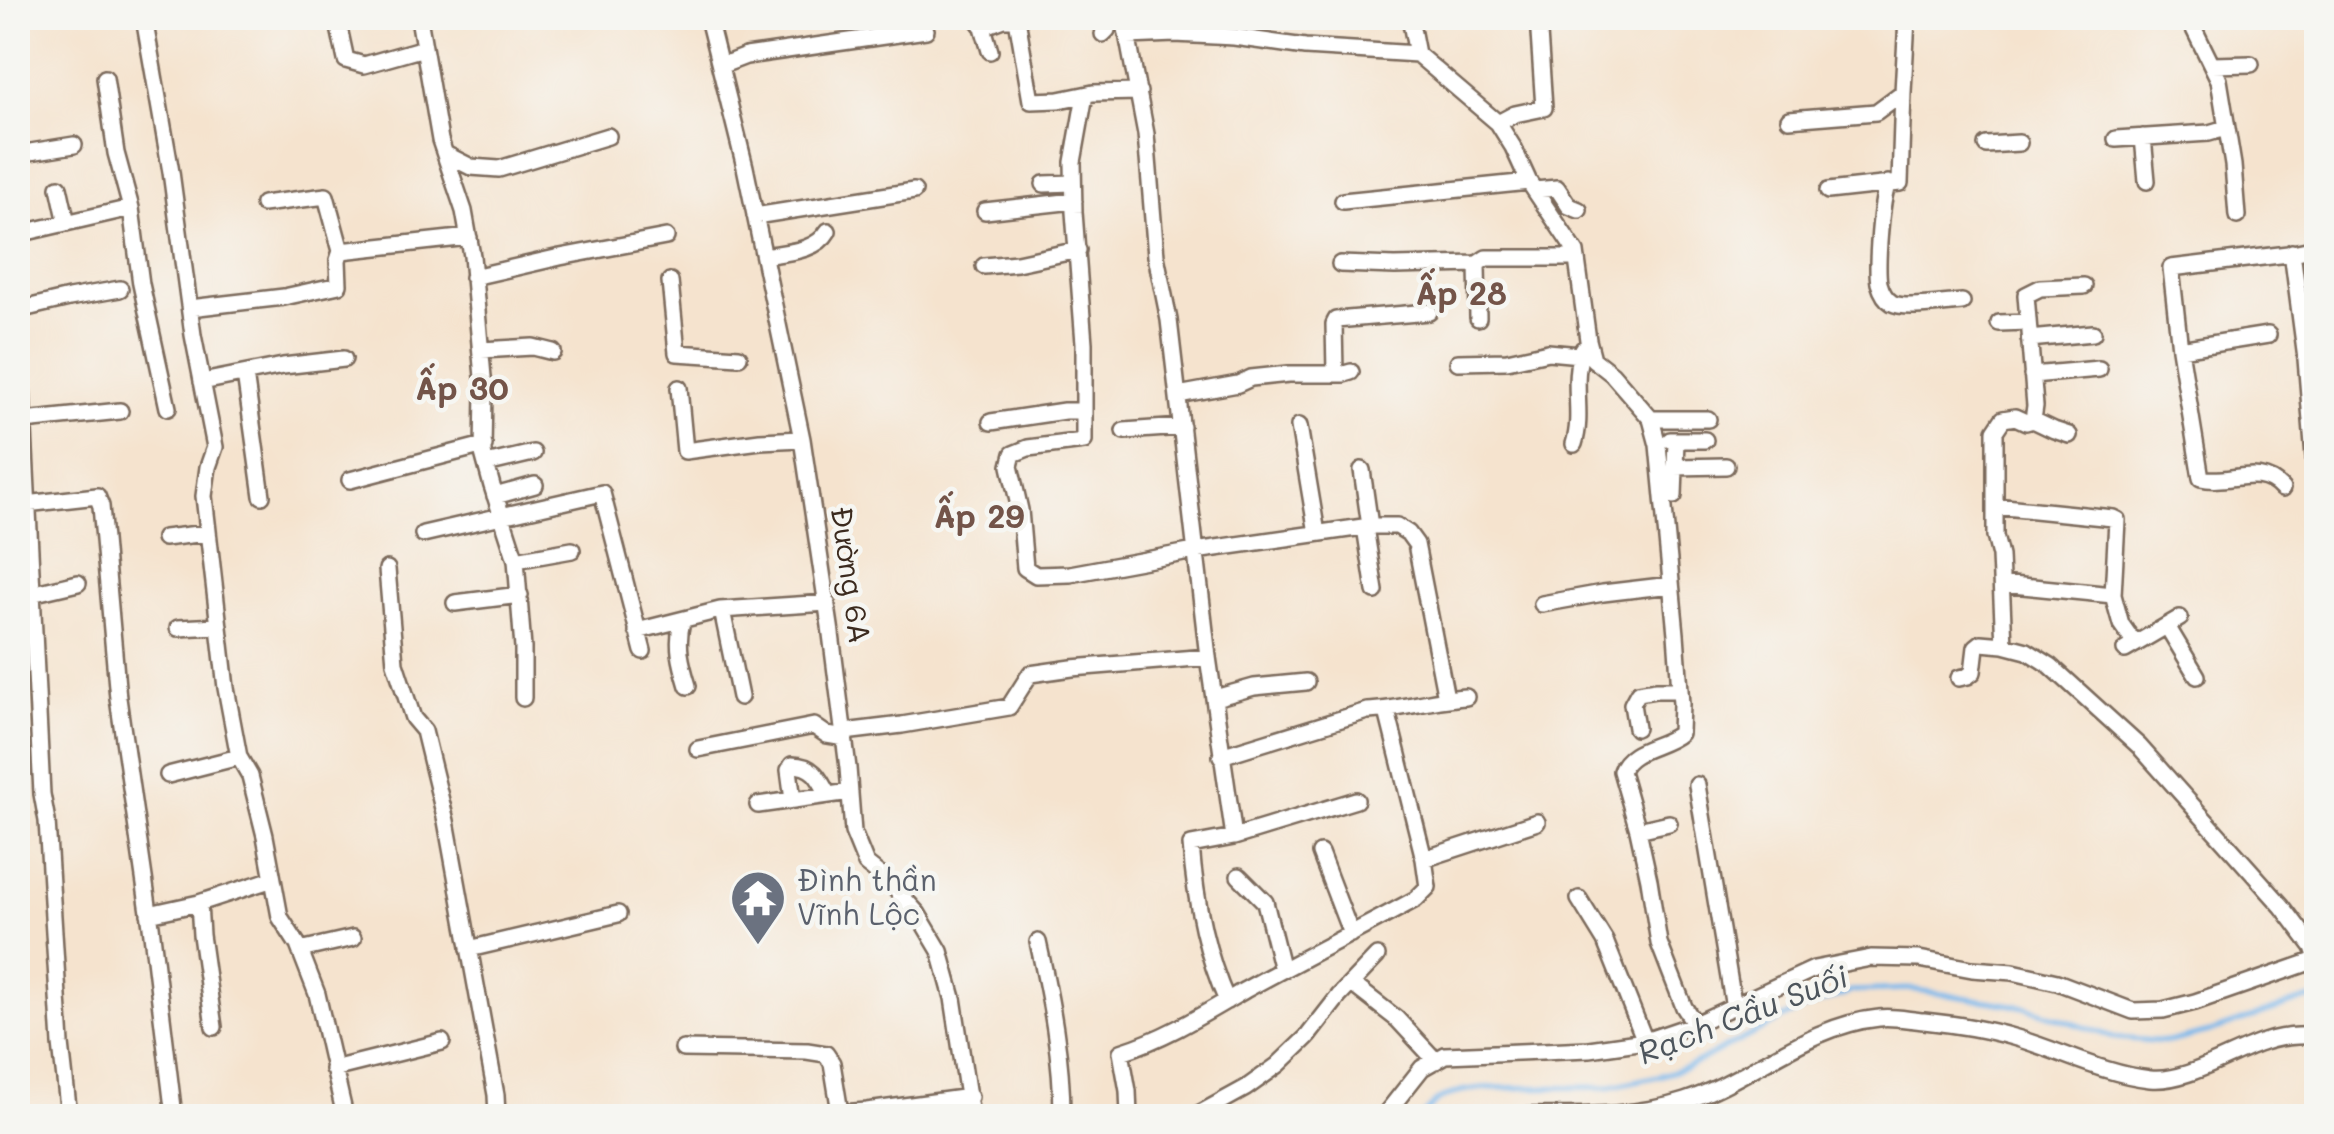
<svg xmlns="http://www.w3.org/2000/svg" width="2334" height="1134" viewBox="0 0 2334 1134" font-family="Mali,sans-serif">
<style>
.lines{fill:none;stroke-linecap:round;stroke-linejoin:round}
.stream{stroke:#78b8ec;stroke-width:5}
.minor-casing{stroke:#7c6b5c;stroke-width:20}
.minor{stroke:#fff;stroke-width:15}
.labels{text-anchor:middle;stroke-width:9;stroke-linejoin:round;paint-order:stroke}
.street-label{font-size:30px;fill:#3b2a1e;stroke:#f6f6f2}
.worship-label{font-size:30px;fill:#5b616d;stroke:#f6f6f2;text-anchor:start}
.neighbourhood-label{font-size:32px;font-weight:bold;fill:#735449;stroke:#f6f6f2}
.water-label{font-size:32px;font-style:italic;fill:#4d555c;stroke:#f6f6f2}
</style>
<rect width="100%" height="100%" fill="#f6f6f2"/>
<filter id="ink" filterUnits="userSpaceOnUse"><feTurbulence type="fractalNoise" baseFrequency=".01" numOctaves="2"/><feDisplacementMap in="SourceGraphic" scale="20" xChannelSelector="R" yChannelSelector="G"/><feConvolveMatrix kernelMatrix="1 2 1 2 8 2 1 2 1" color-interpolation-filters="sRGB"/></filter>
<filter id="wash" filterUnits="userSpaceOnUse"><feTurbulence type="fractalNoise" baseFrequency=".0048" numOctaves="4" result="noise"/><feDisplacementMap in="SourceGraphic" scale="40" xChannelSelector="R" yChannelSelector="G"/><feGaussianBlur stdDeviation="2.25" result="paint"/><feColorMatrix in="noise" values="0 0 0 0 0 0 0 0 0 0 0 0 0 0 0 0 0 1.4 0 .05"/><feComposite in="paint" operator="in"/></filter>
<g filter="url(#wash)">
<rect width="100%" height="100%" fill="#f5e3ce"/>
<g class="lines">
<path class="stream" d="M1422,1116L1438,1100L1461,1091L1483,1088L1608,1087L1658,1076L1688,1067L1800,1010L1853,991L1910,989L2026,1007L2116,1038L2168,1042L2210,1032L2307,999H2316"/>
</g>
</g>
<g filter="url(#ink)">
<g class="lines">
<g class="minor-casing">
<path id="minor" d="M144,18L171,172L193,335L215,447L208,467L204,496L226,688L239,757L250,776L265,836L280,917L298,945L317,994L345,1116
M419,18L440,140L464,211L472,256L484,388L483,453L492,486L516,560L523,648V698
M708,18L745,167L802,439L830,626L848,768L853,832L866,864L890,883L918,914L940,951L953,998L971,1116
M976,18L983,27L990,51
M1124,18L1146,134L1156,256L1169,320L1208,657L1234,837L1191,845C1195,899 1205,952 1227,1001
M1410,18L1417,54L1498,123L1513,147L1529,182L1576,252L1588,340L1593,359L1612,374L1651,419L1658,445L1676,634L1681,704L1680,733C1663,748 1629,748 1621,771L1638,830L1649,880L1659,943L1684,1007L1695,1024
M2193,18L2194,29L2219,80L2233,165L2237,216
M338,23L346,60L364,65L424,48
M983,27L1004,19H1017L1031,101L1059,100L1093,93L1139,92
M1103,34L1107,30L1110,18
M1128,36L1175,34L1234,37L1305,47L1417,54
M2212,65L2251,64
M720,66L746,56L926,30
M105,78L116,153L131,208L141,284L168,408
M1085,95L1073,162L1074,212L1084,343V441L1028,448L1013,454L1010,466L1020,510L1025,568L1036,575L1070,574L1195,551L1370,526H1397L1408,533L1416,544L1446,698
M1789,119L1876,112L1903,92L1907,18
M1498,123L1515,114L1544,108L1538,18
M2143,137L2147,181
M2116,139L2209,133L2226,128
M1986,145L2019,143
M18,154L74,145
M445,154L471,167L499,169L608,136
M1888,183C1881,199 1876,265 1879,283C1881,290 1885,299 1892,303C1905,310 1945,303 1962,302
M1044,184L1073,183
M59,187L67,223
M1535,190L1557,188L1569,206L1579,210
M1828,191L1900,183L1903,92
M1343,201L1529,182
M985,211L1074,201
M755,216L914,191
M18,234L131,208
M341,251L469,237
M2292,252L2306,359L2316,482
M764,256C786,252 816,252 828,231
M1340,264L1395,266L1477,264L1486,258H1577
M1477,264L1478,318
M984,266L1017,263L1078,250
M473,277L560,257L666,237
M670,281L677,353L739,357
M18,308L42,794L47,821L61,1044L69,1116
M190,308L284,297L339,285L338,260L341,251L326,196L263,204
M18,310L69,298L120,289
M1999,323L2028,322
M2268,335L2180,349L2171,268L2288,254L2316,248
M2029,339L2093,333
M2180,349L2201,478C2229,485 2259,463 2282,489
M481,350L533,347L553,352
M1458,362L1507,361L1548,352L1580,355
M1335,372L1334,324L1336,320L1429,312
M245,374L262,496
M2032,375L2099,369
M202,382L283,366L344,359
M679,388L685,451L760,441L802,439
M1178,395L1238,384L1251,378L1289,374H1344L1351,372
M1651,419H1708
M2033,420L2035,406L2026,295L2040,288L2084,286
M24,421L120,411
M991,422L1064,411H1084
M1299,426L1317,533
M1124,431L1182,427
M1670,440H1705
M1574,444C1584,413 1570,379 1583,349
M486,464L533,453
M1675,467L1726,466
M1362,470L1370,526
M350,480L484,445
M495,496L535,485
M1674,496L1676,440
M26,504L97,496L101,506L118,698L151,926L174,1116
M1995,506L2113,518L2117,520L2113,595L2121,624L2135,644
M1365,527L1375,591
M423,534L602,493L643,651
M164,538L207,533
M516,560L572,550
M387,569L395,663L413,718L424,731L434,772L446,821L496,1095L497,1116
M2002,584L2113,595
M31,594L78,583
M455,603L520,595
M1542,604L1603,593L1671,585
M722,610L740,697
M682,621C676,645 681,663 688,686
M2167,626L2197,676
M178,628L219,626
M637,631L720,610L827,603
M2004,645L2000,556L1995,536V431L2003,419L2015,417L2026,422L2033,420L2054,430L2069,435
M2125,650L2180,618
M1959,678L1968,676L1973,672L1976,647L1981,643L2004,645L2027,651L2051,666L2139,746L2282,906L2313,947L2316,956
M1215,698L1254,687L1306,682
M1636,728L1632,704L1638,693L1656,690H1680
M844,732L902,725L1009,707L1030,674L1072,668L1208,657
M698,749L814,726L827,735L845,738
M1221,756L1367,711C1401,710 1432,699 1466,697
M168,775L239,757
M1697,785L1734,1008
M793,800L789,770L792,765C813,765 819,777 828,795
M758,805L850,792
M1638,830L1669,823
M1234,837L1356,800
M1320,853L1351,934
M1424,859L1537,822
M1239,876L1265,902L1282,970
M1579,899L1605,941L1645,1041
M149,914L199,903
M1038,942C1051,1000 1062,1057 1062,1116
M469,949L618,914
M300,950L353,938
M1352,984L1397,1019L1436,1061
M214,1027L201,935L199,903L273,879
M683,1049L807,1051L826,1054L832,1063L840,1112
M333,1069L442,1042
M802,1116L867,1111L970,1097
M1129,1116L1128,1091L1121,1052C1166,1038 1204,1014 1245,990C1301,959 1359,930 1416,899L1428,887L1424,859L1387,711
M1195,1116L1246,1088L1278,1065L1307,1037L1339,996L1377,956
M1384,1116L1422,1068L1445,1055L1589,1049L1645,1041L1695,1024L1814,969L1871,958L1919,959L1972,969L2013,972L2057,982L2133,1011L2163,1010L2195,1002L2316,960
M1512,1116C1569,1115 1630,1119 1685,1101C1751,1079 1808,1025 1879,1018C1893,1016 1909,1020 1924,1021C1953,1024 1985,1029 2013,1037C2059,1050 2103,1074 2150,1079C2185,1083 2232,1052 2264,1042C2282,1036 2298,1035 2316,1036"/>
</g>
<use href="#minor" class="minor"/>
</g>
</g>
<defs>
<g id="temple-pin" transform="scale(2.875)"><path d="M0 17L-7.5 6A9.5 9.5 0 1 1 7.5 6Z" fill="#6b7280" stroke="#f6f6f2"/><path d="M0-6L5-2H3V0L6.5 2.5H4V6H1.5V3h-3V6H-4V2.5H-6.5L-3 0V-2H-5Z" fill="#fff"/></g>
</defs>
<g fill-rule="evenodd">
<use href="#temple-pin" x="758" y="898"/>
</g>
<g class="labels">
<g class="street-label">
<text transform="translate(850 575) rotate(82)" y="10">Đường 6A</text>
</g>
<g class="worship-label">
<text x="797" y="891">Đình thần<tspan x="797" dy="34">Vĩnh Lộc</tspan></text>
</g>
<g class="neighbourhood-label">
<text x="1461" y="305">Ấp 28</text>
<text x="462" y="400">Ấp 30</text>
<text x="979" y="528">Ấp 29</text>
</g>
<g class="water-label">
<text transform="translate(1743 1015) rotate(-21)" y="11">Rạch Cầu Suối</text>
</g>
</g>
<rect width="2334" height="1134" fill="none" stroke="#f6f6f2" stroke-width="60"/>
</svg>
